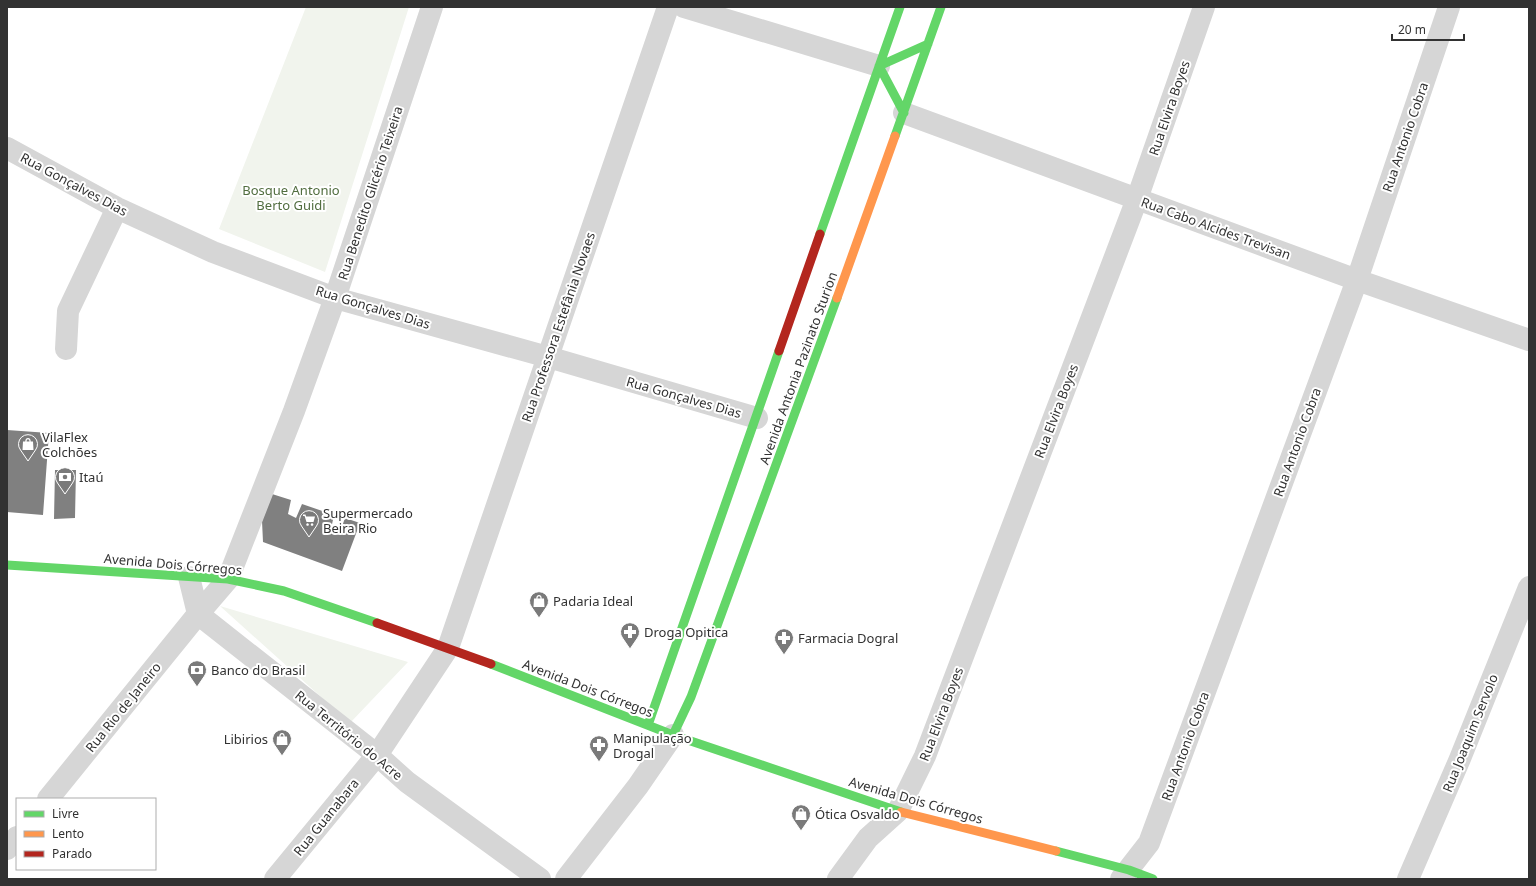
<svg xmlns="http://www.w3.org/2000/svg" width="1536" height="886" viewBox="0 0 1536 886" font-family="'Noto Sans',sans-serif">
<style>
.green{fill:#f1f4ed}
.building{fill:#808080}
.lines{fill:none;stroke-linecap:round;stroke-linejoin:round}
.street{stroke:#d6d6d6;stroke-width:22}
.fast{stroke:#63d668;stroke-width:9}
.slow{stroke:#ff974d;stroke-width:9}
.jam{stroke:#b3261e;stroke-width:9}
.labels{text-anchor:middle;stroke-width:4;stroke-linejoin:round;paint-order:stroke}
.street-label{font-size:13px;fill:#323232;stroke:#fff}
.park-label{font-size:13px;fill:#526e40;stroke:#fff}
.poi-label{font-size:13px;fill:#323232;stroke:#fff;text-anchor:start}
</style>
<rect width="100%" height="100%" fill="#fff"/>
<path class="green" d="M306,7H409L325,272L219,229Z
M220,606L408,662L350,723Z"/>
<path class="building" d="M7,430L49,433L43,515L7,512Z
M55,470H76L75,518L54,519Z
M272,494L291,500L288,514L296,518L302,504L334,515L331,529L340,532L345,518L360,523L342,571L263,542L262,521Z"/>
<g class="lines">
<path class="street" d="M432,7L335,298L294,411L228,579L198,614L377,755L407,782L540,879
M684,7L879,66
M904,113L1357,280L1529,340
M7,148L117,208L213,252L335,298L548,357L757,418
M66,349L68,311L117,208
M48,799L198,614L189,577
M7,849L17,837
M275,879L377,755L448,648L668,7
M566,879L638,786L673,735
M838,879L868,838L898,811L925,756L1137,199L1204,7
M1121,879L1149,843L1357,280L1449,7
M1408,879L1459,761L1529,587"/>
<path class="fast" d="M904,113L879,66L928,44
M895,136L941,7
M820,234L900,7
M7,565L228,579L284,591L377,623
M491,664L673,735L901,812
M648,725L779,351
M673,735L691,697L837,298
M1056,851L1129,870L1153,879"/>
<path class="slow" d="M837,298L895,136
M901,812L1056,851"/>
<path class="jam" d="M779,351L820,234
M377,623L491,664"/>
</g>
<defs>
<g id="shop-pin" transform="scale(1)"><path d="M0 17L-7.5 6A9.5 9.5 0 1 1 7.5 6Z" fill="#7a7a7a" stroke="#fff"/><path d="M-5-2.5h2.3a2.7 3.5 0 0 1 5.4 0H5L5.5 6h-11ZM-1.5-2.5h3a1.5 2.3 0 0 0-3 0Z" fill="#fff"/></g>
<g id="bank-pin" transform="scale(1)"><path d="M0 17L-7.5 6A9.5 9.5 0 1 1 7.5 6Z" fill="#7a7a7a" stroke="#fff"/><path d="M-6-4H6V4H-6ZM0-2.3a2.3 2.3 0 1 0 0 4.6a2.3 2.3 0 1 0 0-4.6Z" fill="#fff"/></g>
<g id="supermarket-pin" transform="scale(1)"><path d="M0 17L-7.5 6A9.5 9.5 0 1 1 7.5 6Z" fill="#7a7a7a" stroke="#fff"/><path d="M-6-5.5h2.5l.6 2H6L4.5 2H-2.5L-4.4-4H-6ZM-1.5 3.2a1.3 1.3 0 1 0 .1 0ZM3 3.2a1.3 1.3 0 1 0 .1 0Z" fill="#fff"/></g>
<g id="pharmacy-pin" transform="scale(1)"><path d="M0 17L-7.5 6A9.5 9.5 0 1 1 7.5 6Z" fill="#7a7a7a" stroke="#fff"/><path d="M-2-6h4v4h4v4h-4v4h-4v-4h-4v-4h4Z" fill="#fff"/></g>
</defs>
<g fill-rule="evenodd">
<use href="#shop-pin" x="28" y="444"/>
<use href="#bank-pin" x="65" y="477"/>
<use href="#supermarket-pin" x="309" y="520"/>
<use href="#shop-pin" x="539" y="601"/>
<use href="#pharmacy-pin" x="630" y="632"/>
<use href="#pharmacy-pin" x="784" y="638"/>
<use href="#bank-pin" x="197" y="670"/>
<use href="#shop-pin" x="282" y="739"/>
<use href="#pharmacy-pin" x="599" y="745"/>
<use href="#shop-pin" x="801" y="814"/>
</g>
<g class="labels">
<g class="street-label">
<text transform="translate(1169 108) rotate(-71)" y="5">Rua Elvira Boyes</text>
<text transform="translate(1405 137) rotate(-71)" y="5">Rua Antonio Cobra</text>
<text transform="translate(74 184) rotate(28)" y="5">Rua Gonçalves Dias</text>
<text transform="translate(370 193) rotate(-72)" y="5">Rua Benedito Glicério Teixeira</text>
<text transform="translate(1216 228) rotate(20)" y="5">Rua Cabo Alcides Trevisan</text>
<text transform="translate(373 307) rotate(17)" y="5">Rua Gonçalves Dias</text>
<text transform="translate(558 327) rotate(-71)" y="5">Rua Professora Estefânia Novaes</text>
<text transform="translate(798 368) rotate(-70)" y="5">Avenida Antonia Pazinato Sturion</text>
<text transform="translate(684 397) rotate(16)" y="5">Rua Gonçalves Dias</text>
<text transform="translate(1056 411) rotate(-69)" y="5">Rua Elvira Boyes</text>
<text transform="translate(1297 442) rotate(-70)" y="5">Rua Antonio Cobra</text>
<text transform="translate(173 564) rotate(5)" y="5">Avenida Dois Córregos</text>
<text transform="translate(588 688) rotate(21)" y="5">Avenida Dois Córregos</text>
<text transform="translate(123 707) rotate(-51)" y="5">Rua Rio de Janeiro</text>
<text transform="translate(941 714) rotate(-69)" y="5">Rua Elvira Boyes</text>
<text transform="translate(1470 733) rotate(-68)" y="5">Rua Joaquim Servolo</text>
<text transform="translate(349 735) rotate(39)" y="5">Rua Território do Acre</text>
<text transform="translate(1185 746) rotate(-70)" y="5">Rua Antonio Cobra</text>
<text transform="translate(916 800) rotate(16)" y="5">Avenida Dois Córregos</text>
<text transform="translate(326 817) rotate(-51)" y="5">Rua Guanabara</text>
</g>
<g class="park-label">
<text x="291" y="195">Bosque Antonio<tspan x="291" dy="15">Berto Guidi</tspan></text>
</g>
<g class="poi-label">
<text x="42" y="442">VilaFlex<tspan x="42" dy="15">Colchões</tspan></text>
<text x="79" y="482">Itaú</text>
<text x="323" y="518">Supermercado<tspan x="323" dy="15">Beira Rio</tspan></text>
<text x="553" y="606">Padaria Ideal</text>
<text x="644" y="637">Droga Opitica</text>
<text x="798" y="643">Farmacia Dogral</text>
<text x="211" y="675">Banco do Brasil</text>
<text x="613" y="743">Manipulação<tspan x="613" dy="15">Drogal</tspan></text>
<text x="268" y="744" text-anchor="end">Libirios</text>
<text x="815" y="819">Ótica Osvaldo</text>
</g>
</g>
<rect width="1536" height="886" fill="none" stroke="#323232" stroke-width="16"/>
<rect x="16" y="798" width="140" height="72" fill="#ffffff" stroke="#adadad"/>
<rect x="24" y="811" width="20" height="6" fill="#63d668" stroke="#adadad"/>
<text x="52" y="818" font-size="12" fill="#323232">Livre</text>
<rect x="24" y="831" width="20" height="6" fill="#ff974d" stroke="#adadad"/>
<text x="52" y="838" font-size="12" fill="#323232">Lento</text>
<rect x="24" y="851" width="20" height="6" fill="#b3261e" stroke="#adadad"/>
<text x="52" y="858" font-size="12" fill="#323232">Parado</text>
<path d="M1392 34v6h72v-6" fill="none" stroke="#323232" stroke-width="2"/>
<text x="1398" y="34" font-size="12" fill="#323232" stroke="#ffffff" stroke-width="3" paint-order="stroke">20 m</text>
</svg>
